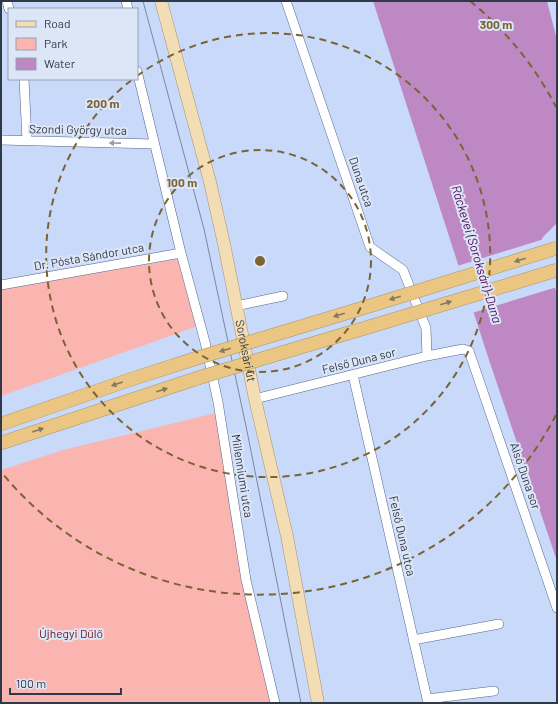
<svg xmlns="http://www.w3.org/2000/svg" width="558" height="704" viewBox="0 0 558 704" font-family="Barlow,sans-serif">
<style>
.green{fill:#fbb5b1}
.water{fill:#bd88c3}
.pier{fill:#c8d9fa}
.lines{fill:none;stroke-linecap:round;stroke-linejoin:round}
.minor-casing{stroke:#54668a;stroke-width:10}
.major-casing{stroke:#a9956e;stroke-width:13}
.highway-casing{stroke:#a9956e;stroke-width:14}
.minor{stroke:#fff;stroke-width:9}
.major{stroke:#f2ddb4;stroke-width:12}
.highway{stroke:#eac682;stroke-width:13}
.tram{stroke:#7a879f;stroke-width:1}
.highway-bridge-casing{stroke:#a9956e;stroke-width:14;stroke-linecap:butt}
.highway-bridge{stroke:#eac682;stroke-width:13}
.oneway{fill:#989ca4}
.oneway2{fill:#847863}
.ring{fill:none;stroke:#7b6333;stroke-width:2;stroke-dasharray:7 5}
.labels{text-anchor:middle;stroke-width:4;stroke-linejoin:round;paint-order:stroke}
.street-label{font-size:12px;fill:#303949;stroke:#dde6f7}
.park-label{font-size:12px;fill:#76121a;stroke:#dde6f7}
.water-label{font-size:13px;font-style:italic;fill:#4e0b56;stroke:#dde6f7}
.centre{fill:#7b6333;stroke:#dde6f7;stroke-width:2}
.ring-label{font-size:12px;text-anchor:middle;font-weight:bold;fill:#7b6333;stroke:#dde6f7;stroke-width:4;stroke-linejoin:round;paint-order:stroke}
</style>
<rect width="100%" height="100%" fill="#c8d9fa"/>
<path class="green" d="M179,259L198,326L1,396V289Z
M216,413L271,703H1V470L63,450Z"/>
<path class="water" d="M373,1H547L557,40V223L542,238L549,271L557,294V561L490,363Z"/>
<path class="pier" d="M544,239L551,271L557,287L472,313L457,266Z"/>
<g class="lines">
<g class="minor-casing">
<path id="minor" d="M7,1L9,9
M126,1L128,9
M286,1L370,247L403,270L426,328L427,356
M137,71L181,253L205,342L218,402L246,580L275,703
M24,79L27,141
M1,140L154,144
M1,285L181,253
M236,306L283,296
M353,375L428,703
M255,399L427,356L463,349L469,351L557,608
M413,640L499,624
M427,699L494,691"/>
</g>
<g class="major-casing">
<g id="major">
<path id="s1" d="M161,1L210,182L224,244L255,399L287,536L318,703"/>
</g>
</g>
<g class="highway-casing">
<path id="highway" d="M257,340L376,304
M271,356L382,323
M1,424L129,380L194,359
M1,443L198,378"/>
</g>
<use href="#minor" class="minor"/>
<use href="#major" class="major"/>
<use href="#highway" class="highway"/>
<path class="tram" d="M143,1L204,229L247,431L301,703"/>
<g class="highway-bridge-casing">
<path id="highway-bridge" d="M376,304L557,248
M382,323L557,270
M194,359L257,340
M198,378L271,356"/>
</g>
<use href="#highway-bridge" class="highway-bridge"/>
</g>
<defs><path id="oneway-solid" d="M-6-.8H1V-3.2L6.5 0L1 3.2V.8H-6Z"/></defs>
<use class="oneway" href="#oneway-solid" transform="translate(115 143) rotate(-179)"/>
<g class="oneway2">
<use href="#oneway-solid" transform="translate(520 260) rotate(163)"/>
<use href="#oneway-solid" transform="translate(395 298) rotate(163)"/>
<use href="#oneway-solid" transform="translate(446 303) rotate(-17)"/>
<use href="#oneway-solid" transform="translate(339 315) rotate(163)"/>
<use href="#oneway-solid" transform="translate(225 350) rotate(163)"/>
<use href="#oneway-solid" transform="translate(117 384) rotate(161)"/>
<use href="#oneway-solid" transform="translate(162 390) rotate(-18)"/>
<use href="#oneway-solid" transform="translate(38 430) rotate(-19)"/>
</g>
<g class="ring">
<circle cx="260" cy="261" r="111"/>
<path d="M137 76A222 222 0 1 1 133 79"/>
<path d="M556 415A334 334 0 0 1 2 473M470 1A334 334 0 0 1 556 107"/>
</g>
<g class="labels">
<g class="street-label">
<text transform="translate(78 130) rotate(1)" y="4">Szondi György utca</text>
<text transform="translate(361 182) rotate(71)" y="4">Duna utca</text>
<text transform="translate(89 257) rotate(-10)" y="4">Dr. Pósta Sándor utca</text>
<text dy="4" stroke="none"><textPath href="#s1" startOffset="360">Soroksári út</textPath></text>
<text transform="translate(359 361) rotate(-14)" y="4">Felső Duna sor</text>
<text transform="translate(242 476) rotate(81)" y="4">Millenniumi utca</text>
<text transform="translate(525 476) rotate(71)" y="4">Alsó Duna sor</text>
<text transform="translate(402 536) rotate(77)" y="4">Felső Duna utca</text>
</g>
<g class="park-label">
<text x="71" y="638">Újhegyi Dűlő</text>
</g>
<g class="water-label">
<text transform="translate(477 254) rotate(73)" y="5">Ráckevei (Soroksári)-Duna</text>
</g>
</g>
<circle cx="260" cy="261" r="6" class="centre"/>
<g class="ring-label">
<text x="496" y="29">300 m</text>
<text x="103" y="108">200 m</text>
<text x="182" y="187">100 m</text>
</g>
<rect width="558" height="704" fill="none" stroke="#303949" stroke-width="4"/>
<rect x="8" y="8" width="130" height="72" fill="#dde6f7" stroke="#98a1b1"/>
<rect x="16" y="21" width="20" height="6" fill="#f2ddb4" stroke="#98a1b1"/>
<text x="44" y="28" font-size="12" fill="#303949">Road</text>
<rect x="16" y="38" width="20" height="12" fill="#fbb5b1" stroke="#98a1b1"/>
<text x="44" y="48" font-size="12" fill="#303949">Park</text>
<rect x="16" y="58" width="20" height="12" fill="#bd88c3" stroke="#98a1b1"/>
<text x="44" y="68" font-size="12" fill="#303949">Water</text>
<path d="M10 688v6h111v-6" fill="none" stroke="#303949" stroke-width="2"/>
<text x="16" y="688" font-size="12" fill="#303949" stroke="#dde6f7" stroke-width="3" paint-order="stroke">100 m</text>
</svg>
